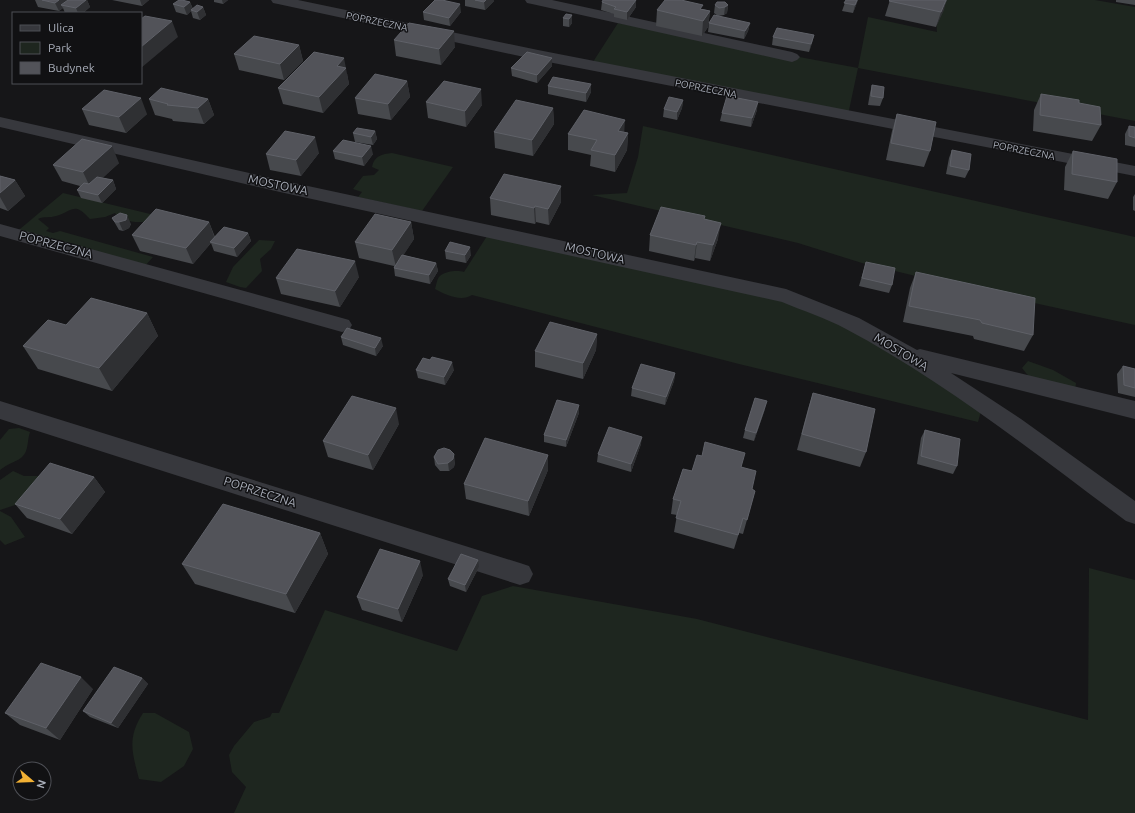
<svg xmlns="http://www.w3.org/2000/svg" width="1135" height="813" viewBox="0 0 1135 813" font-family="Ubuntu,sans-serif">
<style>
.green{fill:#1e261f}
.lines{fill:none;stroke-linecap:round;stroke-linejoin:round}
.street{fill:#37383d;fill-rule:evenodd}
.wall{fill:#47494d}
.shaded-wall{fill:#2f3033}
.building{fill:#525359;stroke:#5f6168}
.labels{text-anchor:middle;stroke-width:3;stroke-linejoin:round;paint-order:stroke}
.far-street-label{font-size:10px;fill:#a8adb8;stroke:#111113}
.street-label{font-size:12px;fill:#a8adb8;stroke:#111113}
</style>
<rect width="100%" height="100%" fill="#161618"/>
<path class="green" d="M935,0H1095L1135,7V121L858,68L848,115L591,65L618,23L858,68L868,17L937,32C935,21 944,13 943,2Z
M643,126L1135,237V325L961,287L862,263L798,243L592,195L627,193L638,157Z
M392,153L453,167L422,211L358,197L362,192L353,189L363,176L374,175L379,170L372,167C374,156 382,154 392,153Z
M63,193L171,219C153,220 127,228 115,213L105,217L90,219C74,201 73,211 56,216C50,218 44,216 38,219L49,228L46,231L53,233L60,231L153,257L144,267L14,234Z
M487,236L747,291L816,312L883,348L981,411L978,422L739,364L472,295C461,302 446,295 435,289C436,286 437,279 439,277C444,271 458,270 464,272Z
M259,240L275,241L271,249L260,259L262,271L246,288L240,287L226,282L233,267Z
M1028,361L1053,370L1076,383L1075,391L1030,378L1022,368Z
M19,428L30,432C27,440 29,451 22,457C18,461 7,464 0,470V440L9,429Z
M13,471L24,476H43L18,504L0,510V480Z
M0,511L11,517L25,537L5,545L0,540Z
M1089,568L1135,580V813H234L246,787L232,772L229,755L234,746L254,722L270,717L272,713H279L325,610L457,651L482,596L513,586L697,619L1088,720Z
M143,713H155L189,732L193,749L184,766L161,782L139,779C132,752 127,738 143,713Z"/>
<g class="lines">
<path class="street" d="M271,0H298L538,50L1135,166V176L538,60L278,4L273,3Z
M525,0H552L792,52L797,54L800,57L797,60L792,62L532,4L527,3Z
M0,117L280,180L786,289L859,318L917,350L920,349L1135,401V419L951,373L1021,419L1135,501V524L1126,521C1037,455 944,381 846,329C826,318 803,311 782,302L280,192L0,127Z
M0,224L342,318L349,320L352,325L349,330L342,332L0,236Z
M0,401L520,563L529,566L533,574L529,582L520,585L0,419Z"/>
</g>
<path class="wall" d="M35,0H87L90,7L83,13H65L63,8L59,11L38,7Z
M112,0H149L142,6Z
M214,0H228L223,4L214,2Z
M465,0H493L494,1L485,10L465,6Z
M846,0H858L856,5L853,13L842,11Z
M890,0H947L936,27L885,16Z
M1116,0H1135V5L1116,2Z
M190,2L193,9L203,7L206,15L200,20L193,18L191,11L187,15L176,12L173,4Z
M602,2L636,7L627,20L614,17V14L601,10Z
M715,5H728L727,13L724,15L718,16L714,13Z
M703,9L710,11L708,27L702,36L656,26L657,10Z
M423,12H461L450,26L424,20Z
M572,15V23L569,27L563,26V18Z
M709,23H750L748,31L744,39L708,32Z
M814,35L812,43L809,52L772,45L773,37Z
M394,40L455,47L441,65L396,56Z
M299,45L303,61L284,80L239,70L234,54Z
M552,66L537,83L512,76L511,68Z
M347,74L349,84L323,113L283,104L278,88L348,74Z
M407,81L410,97L391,120L358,114L355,98Z
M872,85L883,98L880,106L868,105L870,93Z
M548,86L591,92L586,102L548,94Z
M1041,94L1101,125L1092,141L1033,131L1034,110Z
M149,99H208L214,115L204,124L173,121L172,119L155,115Z
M683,100L682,108L677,120L663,117L664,109Z
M426,102L482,105L466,127L428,118Z
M553,108L554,124L533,156L495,148L494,132Z
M82,109L147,114L126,133L89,125Z
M757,110L751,127L720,121L722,113Z
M897,114L930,151L924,167L886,160L892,131Z
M1129,126L1135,127V147L1125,145V134Z
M375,131L377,139L373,145L355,142L353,133Z
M624,132L628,133L627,150L615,172L590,166L591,155L568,150V134Z
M952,150L969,170L965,178L946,174L949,158Z
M333,151L373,154L364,166L335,159Z
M1073,151L1117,182L1108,199L1064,190L1065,167Z
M319,153L301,176L270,170L266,154Z
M119,163L102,178L113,180L116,189L102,203L81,198L77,190L80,186L62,181L53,165Z
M0,176L15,180L25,196L8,211L0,208Z
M561,186V202L549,225L536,222L535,224L491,215L490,198Z
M1135,194V211L1133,210V197Z
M112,218L131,224L129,228L123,231L119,230Z
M704,219L718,239L710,261L695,258L694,261L649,251L650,235Z
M209,222L215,237L248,233L251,241L237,257L214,251L211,243L193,264L140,251L132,235Z
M411,222L414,239L403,255L436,263L438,271L430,284L395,276L394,268V266L359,258L355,242Z
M445,251L471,255L466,263L446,259Z
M866,262L892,285L889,293L859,286Z
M916,272L1033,335L1024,351L974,339L973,336L903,322L910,288Z
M359,277L340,307L281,294L276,278Z
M147,313L158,336L112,391L38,369L23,346L66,325Z
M597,334L596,350L583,379L535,367V351Z
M341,337L383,346L376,356L343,345Z
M430,360L454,370L445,385L418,378L416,370Z
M1123,366L1135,369V397L1118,393L1117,374Z
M675,373L674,381L665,405L631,396L632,388Z
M813,393L866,452L860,467L797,450L808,409Z
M579,405V413L566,447L544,442V435Z
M765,409L754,441L743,438L745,430Z
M399,424L373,470L328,457L323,441Z
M925,430L957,466L953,474L917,464L921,438Z
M641,444L631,472L597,462L598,454Z
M548,455V470L529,516L466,499L464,484Z
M434,457L455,462L454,467L449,471H440L435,465Z
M742,467L752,489L755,491L743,534L739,533L734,549L674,532L677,515L671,514L673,499L692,471Z
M94,477L105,492L72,534L27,518L15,504Z
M320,533L328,554L295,613L195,584L182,564Z
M479,567L466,592L450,586L448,579Z
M423,575L402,622L362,610L357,597Z
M142,678L148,684L118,728L90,717L83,711Z
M93,689L60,740L20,725L5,713Z"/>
<path class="shaded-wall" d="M59,0H73L61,5L63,8L59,11L55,3Z
M86,0H87L90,7L83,13H78L76,8Z
M140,0H149L142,6Z
M222,0H228L223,4Z
M486,0H493L494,1L485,10L484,2Z
M636,0V7L627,20V12Z
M857,0L856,5L853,13L855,5Z
M946,0L944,10L936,27L941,12Z
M190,2L193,10H191V11L187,15L184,7Z
M460,4L461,12L450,26L449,18Z
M728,5L727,13L724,15L725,7Z
M203,7L206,15L200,20L197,12Z
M710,11L708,27L702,36L703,21Z
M572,15V23L569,27V19Z
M172,21L178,37L141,68V47Z
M750,23L748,31L744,39L745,31Z
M454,31L455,47L441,65L439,49Z
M814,35L812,43L809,52L811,44Z
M299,45L303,61L284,80L280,64Z
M344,58L349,84L323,113L319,97L337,66Z
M552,58V66L537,83V75Z
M407,81L410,97L391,120L388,104Z
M591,84V92L586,102V93Z
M481,89L482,105L466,127L465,111Z
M141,98L147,114L126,133L119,117Z
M208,99L214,115L204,124L198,108Z
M683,100L682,108L677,120V112Z
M758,102L757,110L751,127L752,118Z
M553,108L554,124L533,156L532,140Z
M625,120L624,136L618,131Z
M375,131L377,139L373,145L371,137Z
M628,133L627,150L615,172V155Z
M315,137L319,153L301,176L296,160Z
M112,146L119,163L91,189L83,172Z
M371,146L373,154L364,166L362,157Z
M15,180L25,196L8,211L0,197V193Z
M113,180L116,189L102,203L98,195Z
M561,186V202L549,225L548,209Z
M535,206L536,222L535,224L534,208Z
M127,215L131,224L129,228L123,231L119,222Z
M209,222L215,239L210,242L211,243L193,264L186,248Z
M411,222L414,239L396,267L392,250Z
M721,223L718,239L710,261L713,245Z
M248,233L251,241L237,257L234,248Z
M697,242L695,258L694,261L696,245Z
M470,247L471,255L466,263L465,255Z
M355,261L359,277L340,307L335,291Z
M436,263L438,271L430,284L429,275Z
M147,313L158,336L112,391L99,368Z
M597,334L596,350L583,379V363Z
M381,338L383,346L376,356L375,348Z
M452,362L454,370L445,385L444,377Z
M675,373L674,381L665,405L666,397Z
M767,401L765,409L754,441L756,433Z
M579,405V413L566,447V440Z
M396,408L399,424L373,470L368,455Z
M642,437L641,444L631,472V464Z
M454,454L455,462L454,467L449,471L448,463Z
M548,455V470L529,516L528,501Z
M94,477L105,492L72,534L60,519Z
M320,533L328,554L295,613L286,594Z
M478,560L479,567L466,592L465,585Z
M420,561L423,575L402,622L398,609Z
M81,677L93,689L60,740L46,728Z
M142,678L148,684L118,728L111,723Z"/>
<path class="building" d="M42,0H59L55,3Z
M68,0H86L76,8L61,5Z
M179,0H182L190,2L184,7L173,4Z
M435,0H442L460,4L449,18L423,12Z
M475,0H486L484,2Z
M603,0H636L627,12L614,9L616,7L602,2Z
M665,0H681L703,5L700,9L710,11L703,21L657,10Z
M846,0H857L855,5L844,3Z
M890,0H946L941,12L889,1Z
M717,2H725L728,5L725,7L719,8L715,5Z
M197,5L203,7L197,12L191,10Z
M566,14L572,15L569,19L563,18Z
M714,15L750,23L745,31L709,23Z
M145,16L172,21L141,47V19Z
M409,23L454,31L439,49L394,40Z
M777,28L814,35L811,44L773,37Z
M254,36L299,45L280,64L234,54Z
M314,52L344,58L337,66L346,68L319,97L278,88Z
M527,52L552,58L537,75L511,68Z
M375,74L407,81L388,104L355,98Z
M553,77L591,84L586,93L548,86Z
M444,81L481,89L465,111L426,102Z
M872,85L884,87L883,98L871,96Z
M161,88L208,99L198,108L167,105L168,104L149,99Z
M104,90L141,98L119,117L82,109Z
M1041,94L1079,100V103L1100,107L1101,125L1040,115Z
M727,96L758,102L752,118L722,113Z
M669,97L683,100L677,112L664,109Z
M516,100L553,108L532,140L494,132Z
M584,110L625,120L618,131L628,133L615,155L591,150L597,140L568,134Z
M897,114L936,122L930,151L891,143Z
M1129,126L1135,127V138L1129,136Z
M357,128L375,131L371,137L353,133Z
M285,131L315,137L296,160L266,154Z
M82,139L112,146L83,172L53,165Z
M343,140L371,146L362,157L333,151Z
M952,150L971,154L969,170L950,166Z
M1073,151L1117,159V182L1072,174Z
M504,174L561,186L548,209L535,206L534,208L490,198Z
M0,176L15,180L0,193Z
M97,177L113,180L98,195L77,190L84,183L89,184Z
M661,207L705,216L704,219L721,223L713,245L697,242L696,245L650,235Z
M156,209L209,222L186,248L132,235Z
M120,213L127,215L126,220L119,222H115L112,218Z
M375,214L411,222L392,250L355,242Z
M224,227L248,233L234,248L210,242Z
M450,242L470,247L465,255L445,251Z
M297,249L355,261L335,291L276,278Z
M402,255L436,263L429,275L394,268Z
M866,262L895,268L892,285L862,278Z
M916,272L1035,298L1033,335L982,323L980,320L909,306Z
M91,298L147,313L99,368L23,346L48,320L66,325Z
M550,322L597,334L583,363L535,351Z
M347,328L381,338L375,348L341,337Z
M432,357L452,362L444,377L416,370L423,358L430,360Z
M641,364L675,373L666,397L632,388Z
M1123,366L1135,369V388L1124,385Z
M813,393L875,409L866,452L802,434Z
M352,396L396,408L368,455L323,441Z
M755,398L767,401L756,433L745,430Z
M557,400L579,405L566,440L544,435Z
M609,427L642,437L631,464L598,454Z
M925,430L960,439L957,466L921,456Z
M485,438L548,455L528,501L464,484Z
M705,442L745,453L741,467L756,471L752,489L755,491L747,520L743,518L738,535L676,518L681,501L673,499L683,469L692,471L697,455L702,456Z
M444,448L450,450L454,454L453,459L448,463L438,464L434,457L438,450Z
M50,463L94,477L60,519L15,504Z
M223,504L320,533L286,594L182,564Z
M380,549L420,561L398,609L357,597Z
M461,554L478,560L465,585L448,579Z
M41,663L81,677L46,728L5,713Z
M114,667L142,678L111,723L83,711Z"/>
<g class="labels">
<g class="far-street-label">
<text transform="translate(377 21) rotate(12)" y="4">POPRZECZNA</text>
<text transform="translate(706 88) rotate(11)" y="4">POPRZECZNA</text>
<text transform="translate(1024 150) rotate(11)" y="4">POPRZECZNA</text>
</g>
<g class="street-label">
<text transform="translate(278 185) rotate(12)" y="4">MOSTOWA</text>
<text transform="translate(56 245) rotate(15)" y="4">POPRZECZNA</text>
<text transform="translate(595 253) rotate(13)" y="4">MOSTOWA</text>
<text transform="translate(901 352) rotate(31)" y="4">MOSTOWA</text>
<text transform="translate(260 492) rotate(18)" y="4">POPRZECZNA</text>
</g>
</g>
<rect x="12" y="12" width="130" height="72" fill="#111113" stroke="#4d4f55"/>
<rect x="20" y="25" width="20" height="6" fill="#37383d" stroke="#4d4f55"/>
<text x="48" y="32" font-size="12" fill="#a8adb8">Ulica</text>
<rect x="20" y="42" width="20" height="12" fill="#1e261f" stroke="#4d4f55"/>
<text x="48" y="52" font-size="12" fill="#a8adb8">Park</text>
<rect x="20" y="62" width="20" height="12" fill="#525359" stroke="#4d4f55"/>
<text x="48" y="72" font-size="12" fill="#a8adb8">Budynek</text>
<g transform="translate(32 781) rotate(109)"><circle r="19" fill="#111113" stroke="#4d4f55"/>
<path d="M0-3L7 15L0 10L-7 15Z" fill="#f2b134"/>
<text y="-6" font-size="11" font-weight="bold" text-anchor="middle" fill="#a8adb8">N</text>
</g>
</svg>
